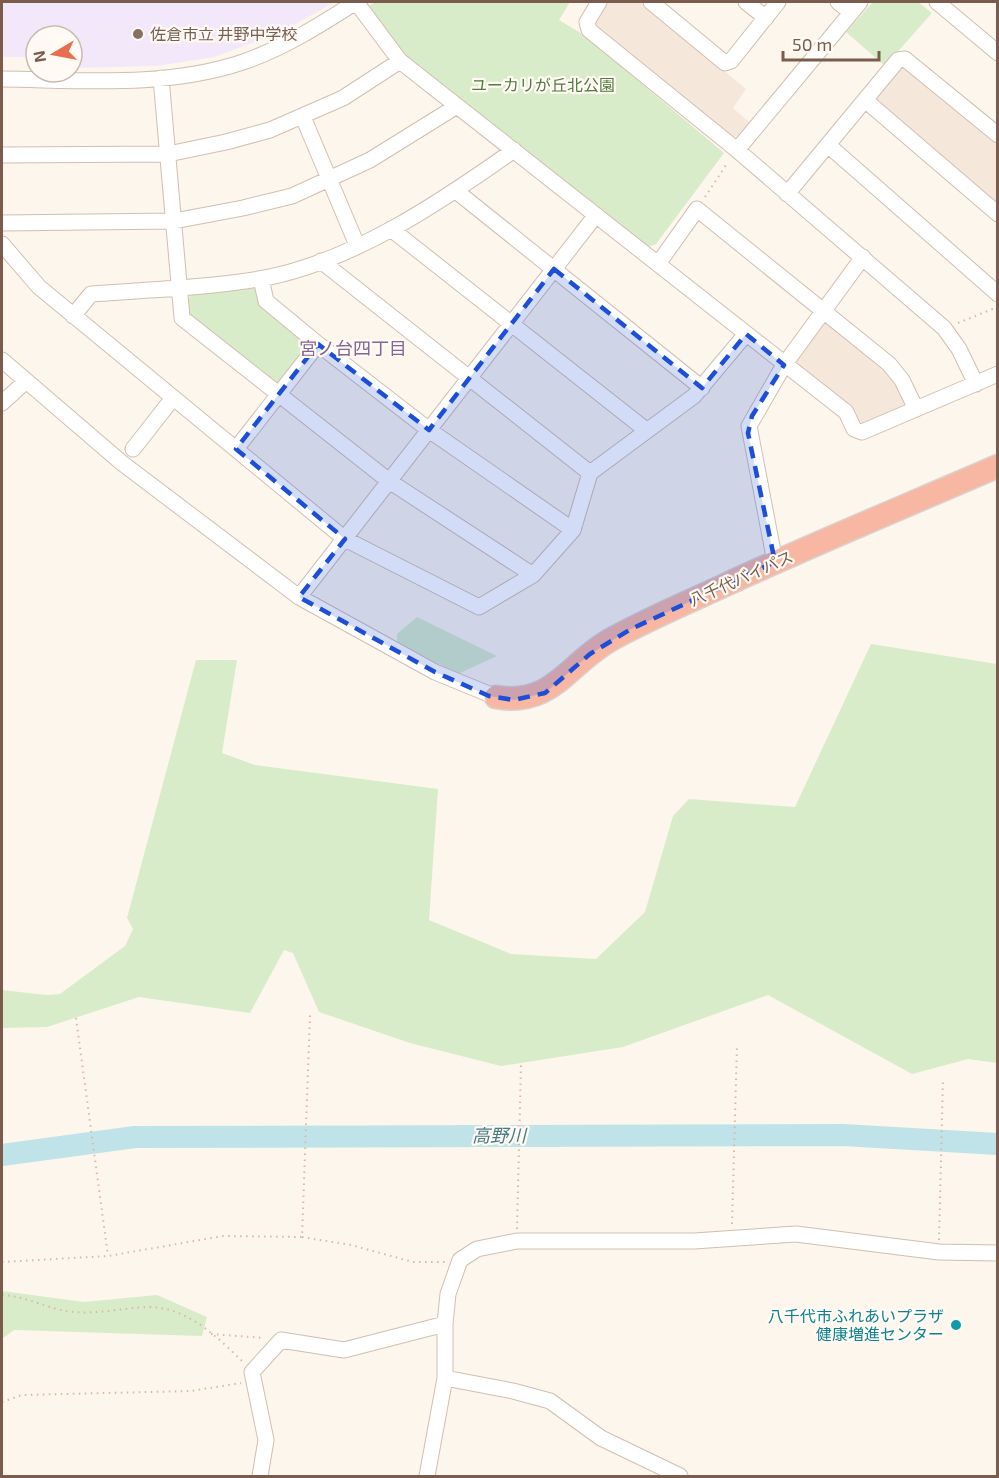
<svg xmlns="http://www.w3.org/2000/svg" width="999" height="1478" viewBox="0 0 999 1478" font-family="'Exo 2','Noto Sans JP',sans-serif">
<style>
.residential{fill:#f5e8da}
.education{fill:#f3e8fa}
.green{fill:#d8ecc9}
.lines{fill:none;stroke-linecap:round;stroke-linejoin:round}
.river{stroke:#bfe3e8;stroke-width:22}
.minor-casing{stroke:#d1beb0;stroke-width:17}
.highway-casing{stroke:#dad1cd;stroke-width:25}
.path{stroke:#d9b8a5;stroke-width:2;stroke-dasharray:1.5 4.5;stroke-linecap:butt}
.minor{stroke:#fff;stroke-width:15}
.highway{stroke:#f7b7a3;stroke-width:22}
.marked{fill:#1d4ed8;fill-opacity:0.2;stroke:#1d4ed8;stroke-width:4.5;stroke-dasharray:12 8;stroke-linejoin:round}
.education-dot{fill:#8d6e63;stroke:#fffaf3;stroke-width:2}
.culture-dot{fill:#0f9aa8;stroke:#fffaf3;stroke-width:2}
.labels{text-anchor:middle;stroke-width:4.5;stroke-linejoin:round;paint-order:stroke}
.education-label{font-size:16px;fill:#785e54;stroke:#fffaf3;text-anchor:start}
.park-label{font-size:16px;fill:#537a41;stroke:#fffaf3}
.street-label{font-size:16px;fill:#7a5c4d;stroke:#fffaf3}
.culture-label{font-size:16px;fill:#0d838f;stroke:#fffaf3;text-anchor:end}
.neighbourhood-label{font-size:18px;fill:#846695;stroke:#fffaf3}
.water-label{font-size:18px;font-style:italic;fill:#437c86;stroke:#fffaf3}
</style>
<rect width="100%" height="100%" fill="#fdf6ec"/>
<path class="residential" d="M604,2H641L746,89L733,108L750,123L741,134L733,137L725,135L595,25L593,20Z
M906,66L997,143V207L877,103L876,98L900,67Z
M821,322L825,323L884,367L897,381L907,409L863,426L857,425L794,363Z"/>
<path class="education" d="M2,2H335L279,33L214,57L157,66L72,68V36H36V60L33,57H2Z"/>
<path class="green" d="M375,2H570L559,20L584,35L724,153L656,244L648,247L404,55L369,6Z
M873,2H918L932,13L885,66L846,32Z
M249,285L257,289L260,305L307,342L308,350L281,383L274,382L189,314L188,298L193,294Z
M417,617L497,656L458,674L397,642V634Z
M871,644L997,664V1063L968,1059L912,1074L768,995L623,1047L501,1066L410,1043L319,1012L293,953L284,950L250,1013L139,997L47,1027L2,1028V990L46,995L60,994L125,946L133,929L127,918L196,660H237L222,753L255,765L438,789L429,920L511,954L596,959L645,912L673,816L689,799L795,807Z
M2,1291L84,1302L157,1295L207,1317L202,1336L14,1330L2,1339Z"/>
<g class="lines">
<path class="river" d="M2,1155L135,1137L843,1135L998,1144"/>
<g class="minor-casing">
<path id="minor" d="M599,2L587,22L589,30L737,150L944,328L959,349L976,384
M651,2L725,63L731,61L778,2
M746,2L766,18
M838,2L851,12
M937,2L998,53
M161,78L182,318L389,481L533,575
M2,79C81,80 166,88 243,62C284,48 320,25 356,2L400,61L846,412L854,429L862,432L998,374
M865,100L998,214
M303,117L357,245
M828,145L998,294
M737,150L860,2
M2,155L168,154L226,142L270,130L343,98L400,61
M456,191L702,388
M787,194L898,60L905,59L998,135
M2,223L174,221L243,208L292,196L370,160L457,106
M391,229L646,430
M2,244L39,287L345,539L479,607L533,575L573,530L590,473L694,396L746,334
M321,261L590,473
M658,264L697,209L889,364L902,380L916,409
M261,279L266,301L318,344L429,430L573,530
M73,316L91,294C147,290 204,288 259,279C349,264 441,202 514,150
M2,360L122,463L299,597L435,672L496,697
M2,403L25,382
M133,449L173,398
M236,449L318,344
M775,562L749,426L784,365L863,257
M299,597L596,215
M445,1324V1378
M260,1476L266,1440L252,1372L281,1340L344,1350L445,1324L448,1294L460,1260L477,1249L517,1241H694L796,1234L939,1252L998,1253
M427,1476L445,1378L513,1391L550,1401L601,1438L680,1476"/>
</g>
<g class="highway-casing">
<path id="highway" d="M496,697C553,707 568,663 612,639C648,619 686,603 723,586C813,544 906,506 998,466"/>
</g>
<path class="path" d="M705,197L728,162
M958,323L995,308
M76,1018L108,1256
M732,1224L737,1045
M517,1229L521,1065
M302,1237L351,1245L413,1262H446
M939,1240L943,1078
M2,1262L108,1256L223,1236L302,1237L310,1015
M2,1295C27,1296 49,1310 74,1312C99,1314 123,1308 148,1307C187,1307 216,1336 242,1361
M211,1334L265,1338
M2,1402L22,1395L191,1391L241,1383"/>
<use href="#minor" class="minor"/>
<use href="#highway" class="highway"/>
</g>
<path class="marked" d="M554,269L702,388L746,334L784,365L752,416L748,433L775,562L631,629L590,654L545,693L514,700L489,696L435,672L299,597L345,539L236,449L318,344L429,430Z"/>
<circle class="education-dot" cx="138" cy="34" r="6"/>
<circle class="culture-dot" cx="956" cy="1325" r="6"/>
<g class="labels">
<g class="education-label">
<text x="150" y="40">佐倉市立 井野中学校</text>
</g>
<g class="park-label">
<text x="543" y="91">ユーカリが丘北公園</text>
</g>
<g class="street-label">
<text transform="translate(741 578) rotate(-24)" y="6">八千代バイパス</text>
</g>
<g class="culture-label">
<text x="944" y="1322">八千代市ふれあいプラザ<tspan x="944" dy="18">健康増進センター</tspan></text>
</g>
<g class="neighbourhood-label">
<text x="353" y="355">宮ノ台四丁目</text>
</g>
<g class="water-label">
<text x="499" y="1142">高野川</text>
</g>
</g>
<rect width="999" height="1478" fill="none" stroke="#7a5c4d" stroke-width="6"/>
<g transform="translate(54 54) rotate(260)"><circle r="28" fill="#fffaf3" stroke="#cabbb1" stroke-width="1.5"/>
<path d="M0-4.5L10 22L0 15L-10 22Z" fill="#e76f51"/>
<text y="-9" font-size="16" font-weight="bold" text-anchor="middle" fill="#7a5c4d">N</text>
</g>
<path d="M783 51v9h96v-9" fill="none" stroke="#7a5c4d" stroke-width="3"/>
<text x="792" y="51" font-size="18" fill="#7a5c4d" stroke="#fffaf3" stroke-width="4.5" paint-order="stroke">50 m</text>
</svg>
